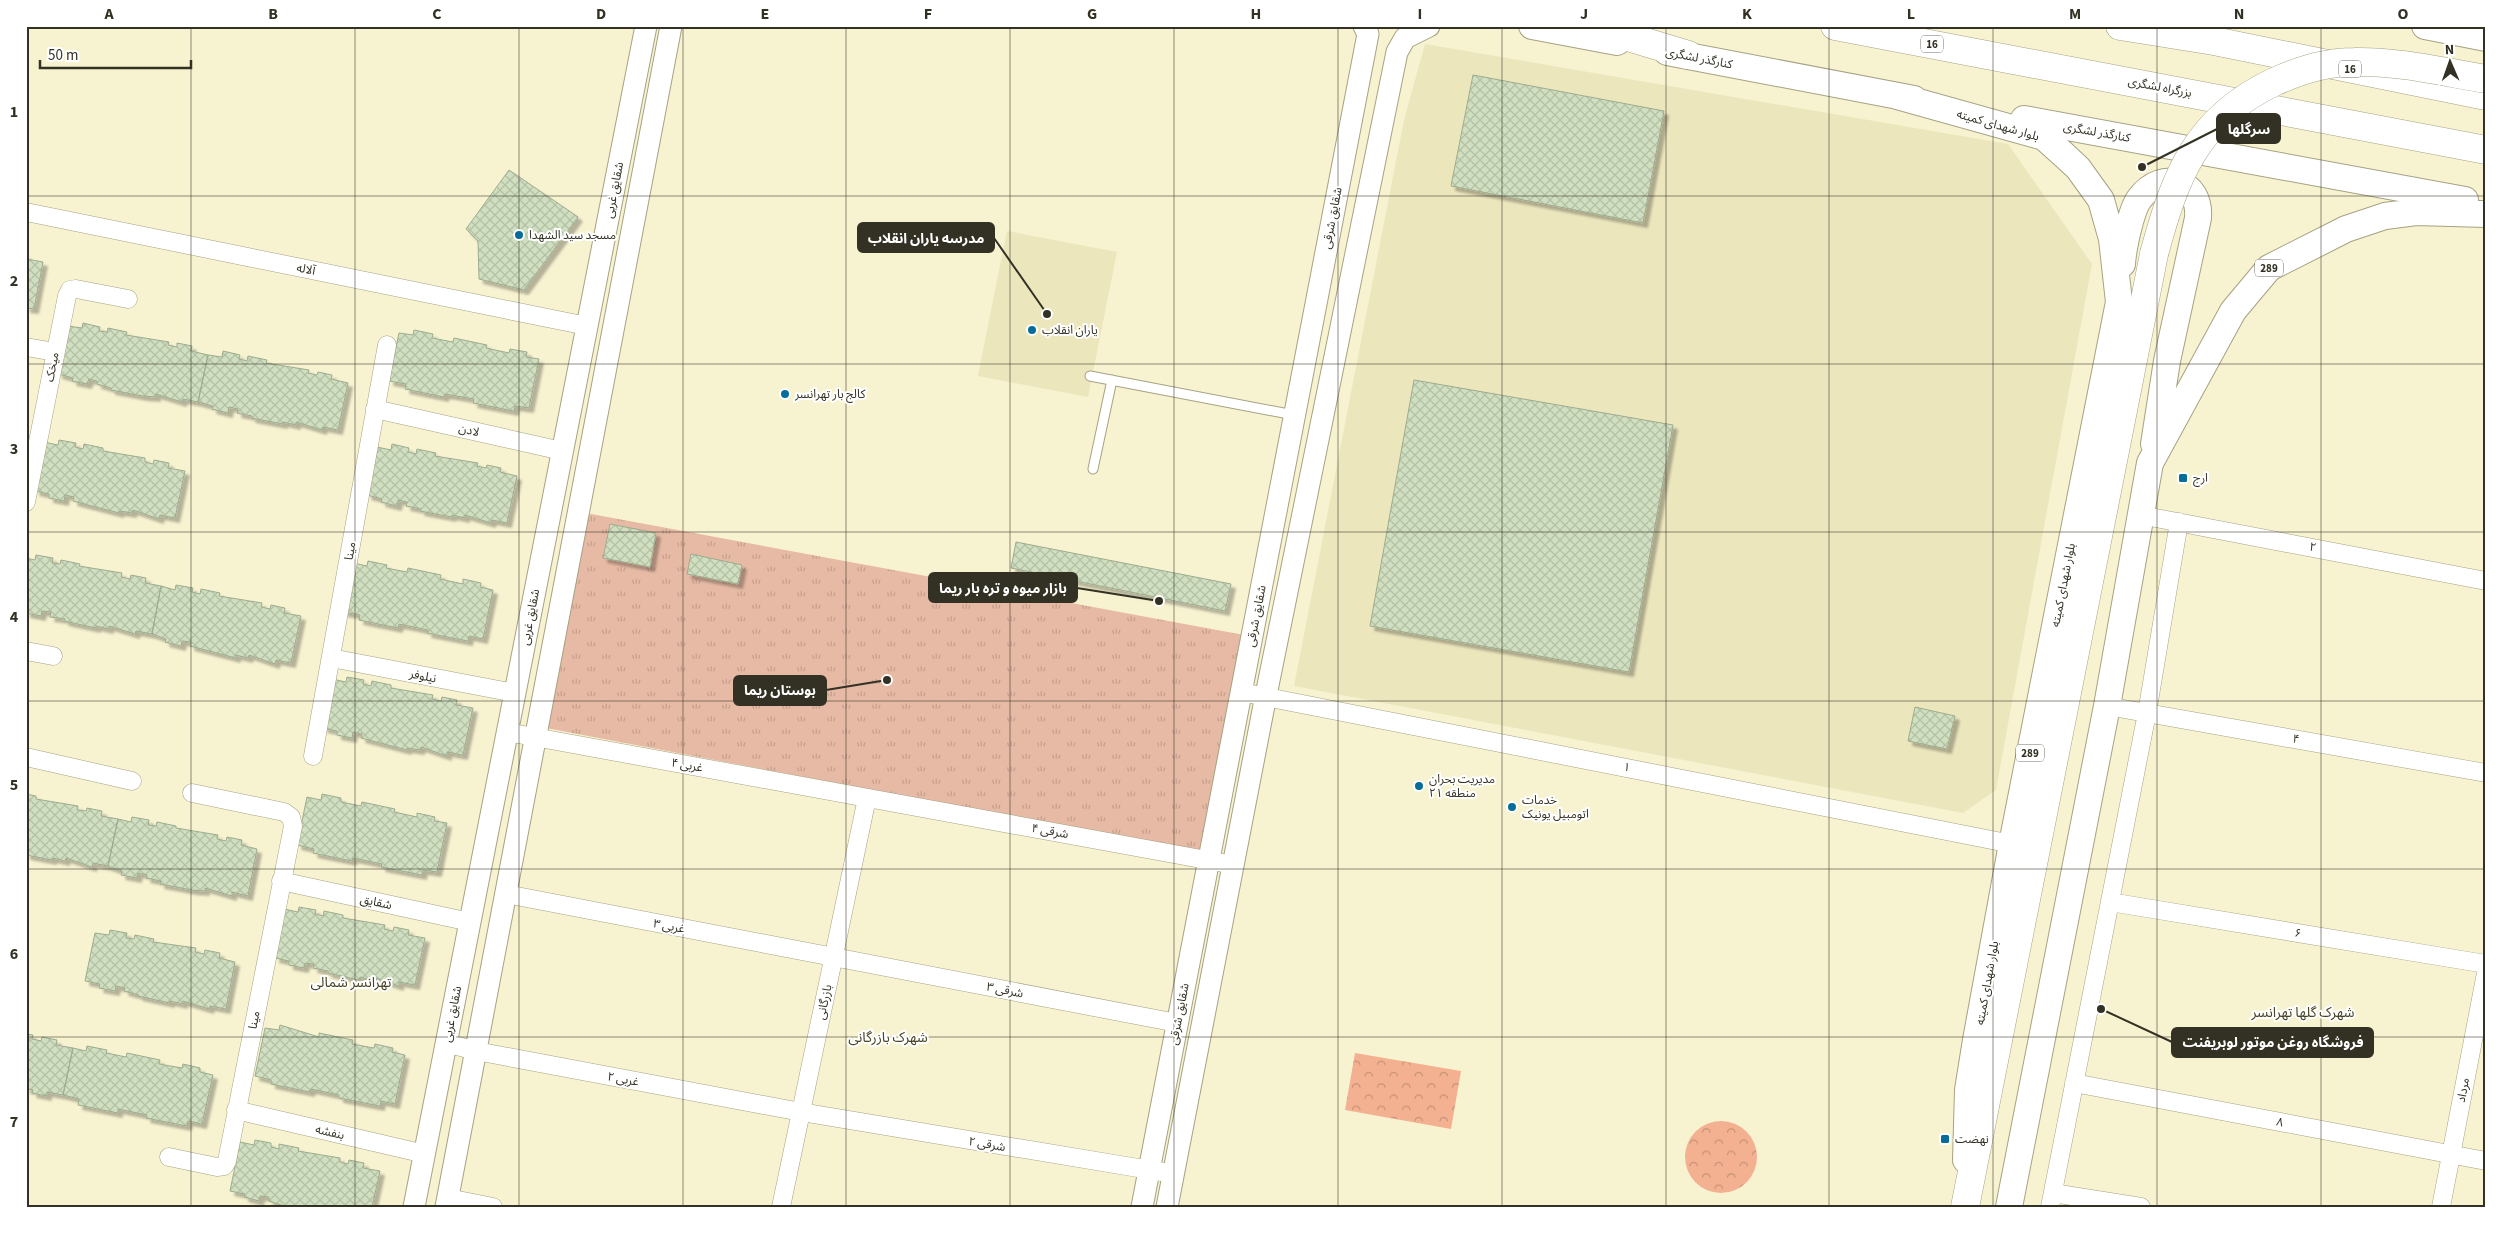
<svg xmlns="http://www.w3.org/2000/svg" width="2512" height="1233" viewBox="0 0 2512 1233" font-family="'Source Sans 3','Noto Sans Arabic',sans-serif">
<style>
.built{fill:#ece6bd}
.forest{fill:url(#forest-crowns)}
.park{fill:url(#park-tufts)}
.building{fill:url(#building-cross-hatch);stroke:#9dab8e;filter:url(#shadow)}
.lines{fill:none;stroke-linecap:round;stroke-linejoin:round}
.service-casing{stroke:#a6a282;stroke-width:11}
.minor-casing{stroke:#a6a282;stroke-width:19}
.tertiary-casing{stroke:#a6a282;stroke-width:23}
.primary-casing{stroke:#a6a282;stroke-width:28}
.trunk-casing{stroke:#a6a282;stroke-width:29}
.service{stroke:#fff;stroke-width:9}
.minor{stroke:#fff;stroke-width:18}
.tertiary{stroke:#fff;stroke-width:21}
.primary{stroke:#fff;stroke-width:26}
.trunk{stroke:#fff;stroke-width:28}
.trunk-bridge-casing{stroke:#a6a282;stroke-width:29;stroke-linecap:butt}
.trunk-bridge{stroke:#fff;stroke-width:28}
.grid{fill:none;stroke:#333124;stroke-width:1;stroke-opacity:0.55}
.poi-dot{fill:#066d9a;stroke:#fff;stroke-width:2}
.labels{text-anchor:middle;stroke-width:4;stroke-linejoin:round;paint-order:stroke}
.shield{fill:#fff;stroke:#706f66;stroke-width:1}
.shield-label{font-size:11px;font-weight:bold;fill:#333124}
.street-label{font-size:12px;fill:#333124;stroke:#fff}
.poi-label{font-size:12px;fill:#333124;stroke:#fff;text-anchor:start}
.neighbourhood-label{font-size:14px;fill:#474326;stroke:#fff}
.leader{fill:none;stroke:#333124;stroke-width:2}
.callout-dot{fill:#333124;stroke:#fff;stroke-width:2}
.callout{fill:#333124;stroke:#333124;stroke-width:2}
.callout-label{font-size:14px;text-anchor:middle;font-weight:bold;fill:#fff}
.neatline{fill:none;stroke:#333124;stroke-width:2}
.grid-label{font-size:16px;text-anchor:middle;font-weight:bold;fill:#333124}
</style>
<defs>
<pattern id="forest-crowns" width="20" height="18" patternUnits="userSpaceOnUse" patternTransform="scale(1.25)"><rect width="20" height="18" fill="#f4b191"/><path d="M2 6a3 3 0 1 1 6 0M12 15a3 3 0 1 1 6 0" fill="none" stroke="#c69176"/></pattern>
<pattern id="park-tufts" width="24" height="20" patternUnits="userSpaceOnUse" patternTransform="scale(1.25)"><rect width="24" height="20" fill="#e6baa4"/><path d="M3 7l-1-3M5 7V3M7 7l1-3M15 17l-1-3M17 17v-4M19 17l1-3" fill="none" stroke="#c6a08d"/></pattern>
<pattern id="building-cross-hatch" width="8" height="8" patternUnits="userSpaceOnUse" patternTransform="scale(1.25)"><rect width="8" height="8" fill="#d0dfc0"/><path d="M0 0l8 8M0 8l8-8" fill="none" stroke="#b3c0a5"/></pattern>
<filter id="shadow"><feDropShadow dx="4.5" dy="4.5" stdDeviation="1" flood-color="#0004"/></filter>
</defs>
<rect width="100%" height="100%" fill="#f7f3d1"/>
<path class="built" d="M1425,44L2008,144L2092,264L1996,790L1963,813L1294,686L1404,120Z
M1007,231L1117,252L1088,397L978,376Z"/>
<path class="forest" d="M1355,1053L1461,1071L1451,1129L1345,1110Z
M1685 1157a36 36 0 1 1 72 0a36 36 0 1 1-72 0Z"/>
<path class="park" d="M575,511L1244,635L1200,852L530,725Z"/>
<path class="building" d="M1473,75L1664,111L1643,223L1451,186Z
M509,170L578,217L524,290L479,279L478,241L466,229Z
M26,254L27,259L43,262L34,309L26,308Z
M83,323L100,327L99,331L107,332L108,328L127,332L126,335L169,342L168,345L177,347V343L192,346L191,351L208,355L198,402L183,399L182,402L156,394V397L143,396L111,390V388L97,384V381L89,379L87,384L72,381L73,378L58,374L68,326L82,328Z
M414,330L433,334L432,338L453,342L454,338L487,345L486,348L509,353L510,349L527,352L526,357L539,359L529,408L515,406L514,411L473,403L474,399L445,394L444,397L405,389L406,384L389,381L399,333L413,335Z
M223,351L240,355L239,359L247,361L248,356L267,360L266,363L309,370L308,373L317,375L318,372L332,375L331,379L348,383L338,430L323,427L322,430L296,422V425L283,422V424L251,418L252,416L237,413L238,409L229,407L228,413L212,409L213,406L198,402L208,355L222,357Z
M1414,380L1673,425L1629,672L1370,626Z
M59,440L76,443L75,447L83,449L84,444L103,448V451L145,458V462L153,464L154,460L169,463L168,468L185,471L175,518L160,515L159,519L133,510L132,513L120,511L119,513L73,501L74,497L65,495L64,501L49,498V494L35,491L44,442L58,445Z
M392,444L409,448L408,452L416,454L417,449L436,453L435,456L478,463L477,466L486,468L487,465L501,468L500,472L517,476L507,523L492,520L491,523L465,515V518L452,515V517L420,511L421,509L406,506L407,502L398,500L397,506L381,502L382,499L367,495L377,447L391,450Z
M610,524L656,533L650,567L603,558Z
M1016,542L1231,584L1225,611L1011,568Z
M691,554L742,565L738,584L687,574Z
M36,555L53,558L52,563L60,564L61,560L80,564L79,566L122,573L121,577L130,579L131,575L146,578L145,583L161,586L152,634L136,631L135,634L109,626V629L96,626V628L64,621L65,619L50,617L51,612L42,611L41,616L26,613V558L35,560Z
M368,561L387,565L386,568L407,572L408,568L441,575L440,579L463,584V579L481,583L480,587L493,590L483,639L469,636L468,641L427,633L428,630L399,624L398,628L359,620L360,615L343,612L353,563L367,566Z
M176,585L193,588L192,592L200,594L201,589L220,593L219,596L262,603L261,607L270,609L271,605L285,608L284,613L301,616L291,663L276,660L275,664L249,655L248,658L236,655V658L190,646L191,642L182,641L181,646L165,642L166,639L152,634L161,586L175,590Z
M347,677L364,680L363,684L371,686L372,681L391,685V688L433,695L432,699L441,701L442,697L457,700L456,705L473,708L463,755L447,752V756L421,747L420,750L407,748V750L361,738L362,734L353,732L352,738L337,735V731L323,728L332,679L346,682Z
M1915,707L1955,716L1947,749L1908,741Z
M26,794L36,796V799L78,806L77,810L86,811L87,808L102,811L101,816L118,819L108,866L93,863L92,867L66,858L65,861L53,858L52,860L26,855Z
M322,794L341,798V802L361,806L362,802L395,809L394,812L417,817V813L435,817L434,821L447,823L437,872L423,870L422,875L381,867L382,864L353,858L352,861L313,853L314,849L297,845L307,797L321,800Z
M132,817L149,820L148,825L156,826L157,822L176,826V828L218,835L217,839L226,841L227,837L242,840L241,845L257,849L248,896L232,892V896L205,888V891L192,890L160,884L161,881L146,878L147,875L138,873L137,878L121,875L122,871L108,866L118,819L131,822Z
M299,907L316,910L315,914L323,916L324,911L343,915V918L385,925L384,929L393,931L394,927L409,930L408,935L425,938L415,985L399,982V986L373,977L372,980L360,977L359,980L328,973V971L313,968L314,964L305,963L304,968L289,965V961L275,958L284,909L298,912Z
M110,930L127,933L126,938L134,939L135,935L154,939L153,942L196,948L195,952L204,954L205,950L220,953L219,958L235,962L226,1009L210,1006L209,1009L183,1001V1004L170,1001V1003L138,996L139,995L124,991L125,988L116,986L115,991L99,988L100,984L85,981L95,933L109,935Z
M280,1025L319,1037V1033L353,1040L352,1044L374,1048L375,1044L393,1048L392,1052L405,1055L395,1104L381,1101L380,1106L339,1098V1095L311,1089L310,1092L271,1084V1080L255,1076L265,1028L279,1030Z
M26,1034L33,1035L32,1039L41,1041L42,1037L57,1040L56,1045L73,1048L63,1095L47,1092V1096L32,1093L33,1090L26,1089Z
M87,1046L107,1050L106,1053L126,1057L127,1053L160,1060L159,1064L182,1068L183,1064L200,1068V1072L213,1075L202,1124L188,1121L187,1126L146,1118L147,1115L118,1109V1113L78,1105L79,1099L63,1095L73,1048L86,1051Z
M255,1140L271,1143V1147L279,1149V1144L299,1148L298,1151L340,1158V1162L348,1164L349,1160L364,1163L363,1168L380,1171L372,1207H287L269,1201V1197L260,1196L259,1201L244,1197L245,1194L230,1191L240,1142L254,1145Z"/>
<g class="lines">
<g class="service-casing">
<path id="service" d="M1090,376L1294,415
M1093,469L1112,380"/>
</g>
<g class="minor-casing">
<path id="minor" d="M26,212L587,326
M26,347L55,352
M375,409L562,451
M26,502L67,296L70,290L76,289L128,299
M2140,515L2486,581
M26,651L53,656
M331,658L515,693
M1241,692L2012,844
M2107,706L2486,773
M507,732L1234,865
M313,756L387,345
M26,757L132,781
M281,881L470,922
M506,894L1177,1023
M2110,902L2486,964
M446,1043L476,1051L801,1112L1174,1174
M2074,1083L2486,1161
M236,1110L425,1154
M169,1157L217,1167L224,1166L227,1161L293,826L291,817L284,812L192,793
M2053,1193L2141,1207
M448,1198L493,1207
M781,1207L867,798
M2050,1207L2147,713L2179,522
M2441,1207L2486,973"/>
</g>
<g class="tertiary-casing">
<path id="tertiary" d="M414,1207L646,26
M446,1207L671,26
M1142,1207L1368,34L1364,26
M1167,1207L1266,695L1397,52L1405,38L1429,26"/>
</g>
<g class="primary-casing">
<path id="primary" d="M1532,26L1617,42
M2425,26L2486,38
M1667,52L1914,99
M1897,96L2044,137L2064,155L2078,168L2101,200L2112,239L2119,302L2012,844L1976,1040L1968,1090L1966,1160
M2024,119L2465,200
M2122,264C2123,249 2131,209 2140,198C2162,169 2201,180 2198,218L2167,361L2154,444
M2009,1207L2107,706L2150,463L2233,311L2269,268L2346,229L2385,216L2416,212L2486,214"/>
</g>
<g class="trunk-casing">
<path id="trunk" d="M1592,26L1688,55
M1835,26L2486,150
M2120,26L2214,41L2486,96
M1965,1207L2154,254"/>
</g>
<use href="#service" class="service"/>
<use href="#minor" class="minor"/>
<use href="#tertiary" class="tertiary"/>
<use href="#primary" class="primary"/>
<use href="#trunk" class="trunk"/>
<g class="trunk-bridge-casing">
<path id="trunk-bridge" d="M2154,254C2175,176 2196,119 2274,82C2300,70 2326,62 2354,62C2398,61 2443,72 2486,79"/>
</g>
<use href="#trunk-bridge" class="trunk-bridge"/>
</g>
<path class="grid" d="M191,26V1207M355,26V1207M519,26V1207M683,26V1207M846,26V1207M1010,26V1207M1174,26V1207M1338,26V1207M1502,26V1207M1666,26V1207M1829,26V1207M1993,26V1207M2157,26V1207M2321,26V1207M26,196H2486M26,364H2486M26,532H2486M26,701H2486M26,869H2486M26,1037H2486"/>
<g class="poi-dot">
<circle cx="519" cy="235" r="5"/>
<circle cx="1032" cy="330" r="5"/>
<circle cx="785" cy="394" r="5"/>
<rect x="2178" y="473" width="10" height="10" rx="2.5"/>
<circle cx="1419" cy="786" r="5"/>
<circle cx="1512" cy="807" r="5"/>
<rect x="1940" y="1134" width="10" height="10" rx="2.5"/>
</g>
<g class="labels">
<g class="shield">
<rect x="1921" y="35.5" width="22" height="17" rx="4"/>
<rect x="2339" y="60.5" width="22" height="17" rx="4"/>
<rect x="2255" y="259.5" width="28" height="17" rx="4"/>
<rect x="2016" y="744.5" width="28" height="17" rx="4"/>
</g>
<g class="shield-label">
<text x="1932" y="48">16</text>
<text x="2350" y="73">16</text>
<text x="2269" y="272">289</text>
<text x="2030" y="757">289</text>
</g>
<g class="street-label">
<text transform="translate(1699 58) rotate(11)" y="4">کنارگذر لشگری</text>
<text transform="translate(2160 87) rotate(11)" y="4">بزرگراه لشگری</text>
<text transform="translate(1998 125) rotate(16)" y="4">بلوار شهدای کمیته</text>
<text transform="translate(2097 132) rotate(10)" y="4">کنارگذر لشگری</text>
<text transform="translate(614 190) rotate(-79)" y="4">شقایق غربی</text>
<text transform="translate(1332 218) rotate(-79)" y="4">شقایق شرقی</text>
<text transform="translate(306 269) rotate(11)" y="4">آلاله</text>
<text transform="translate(52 367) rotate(-79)" y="4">میخک</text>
<text transform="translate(469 430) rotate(13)" y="4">لادن</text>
<text transform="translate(2313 547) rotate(11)" y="4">۲</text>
<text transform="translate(350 551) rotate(-80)" y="4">مینا</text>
<text transform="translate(2063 585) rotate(-79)" y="4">بلوار شهدای کمیته</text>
<text transform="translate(1256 616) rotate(-79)" y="4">شقایق شرقی</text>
<text transform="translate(530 617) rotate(-79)" y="4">شقایق غربی</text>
<text transform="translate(423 676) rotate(11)" y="4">نیلوفر</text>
<text transform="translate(2296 739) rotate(10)" y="4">۴</text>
<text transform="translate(687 765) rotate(10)" y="4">۴ غربی</text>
<text transform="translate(1627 767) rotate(11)" y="4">۱</text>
<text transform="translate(1050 831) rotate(10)" y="4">۴ شرقی</text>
<text transform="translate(376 902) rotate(12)" y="4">شقایق</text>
<text transform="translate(669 926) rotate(11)" y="4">۳ غربی</text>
<text transform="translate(2298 933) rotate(9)" y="4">۶</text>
<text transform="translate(1987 983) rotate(-80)" y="4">بلوار شهدای کمیته</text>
<text transform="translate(1005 990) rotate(11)" y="4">۳ شرقی</text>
<text transform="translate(824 1002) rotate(-78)" y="4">بازرگانی</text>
<text transform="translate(452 1014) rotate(-79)" y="4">شقایق غربی</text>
<text transform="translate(1179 1014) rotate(-79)" y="4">شقایق شرقی</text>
<text transform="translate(254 1020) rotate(-79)" y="4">مینا</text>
<text transform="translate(623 1079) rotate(11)" y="4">۲ غربی</text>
<text transform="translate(2463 1090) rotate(-79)" y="4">مرداد</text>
<text transform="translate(2280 1122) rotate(11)" y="4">۸</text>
<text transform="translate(330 1132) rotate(13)" y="4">بنفشه</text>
<text transform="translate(987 1144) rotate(10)" y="4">۲ شرقی</text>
</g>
<g class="poi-label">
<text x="529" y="239">مسجد سید الشهدا</text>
<text x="1042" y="334">یاران انقلاب</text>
<text x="795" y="398">کالج بار تهرانسر</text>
<text x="2193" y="482">ارج</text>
<text x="1429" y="783">مدیریت بحران<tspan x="1429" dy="14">منطقه ۲۱</tspan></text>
<text x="1522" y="804">خدمات<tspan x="1522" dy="14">اتومبیل یونیک</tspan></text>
<text x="1955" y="1143">نهضت</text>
</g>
<g class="neighbourhood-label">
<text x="351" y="987">تهرانسر شمالی</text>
<text x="2303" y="1017">شهرک گلها تهرانسر</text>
<text x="888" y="1042">شهرک بازرگانی</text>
</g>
</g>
<path class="leader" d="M2142 167L2217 129M1047 314L994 238M1159 601L1077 588M887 680L826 690M2101 1009L2172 1042"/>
<g class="callout-dot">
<circle cx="2142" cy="167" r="5"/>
<circle cx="1047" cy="314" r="5"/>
<circle cx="1159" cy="601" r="5"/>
<circle cx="887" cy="680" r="5"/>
<circle cx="2101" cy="1009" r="5"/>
</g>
<g class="callout">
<rect x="2217" y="114" width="63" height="29" rx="5"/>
<rect x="858" y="223" width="136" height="29" rx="5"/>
<rect x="929" y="573" width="148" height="29" rx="5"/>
<rect x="734" y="676" width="92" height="29" rx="5"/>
<rect x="2172" y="1028" width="201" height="29" rx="5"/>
</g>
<g class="callout-label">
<text x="2249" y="134">سرگلها</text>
<text x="926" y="243">مدرسه یاران انقلاب</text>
<text x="1003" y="593">بازار میوه و تره بار ریما</text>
<text x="780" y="695">بوستان ریما</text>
<text x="2273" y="1047">فروشگاه روغن موتور لوبریفنت</text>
</g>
<rect width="2512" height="1233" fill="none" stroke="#ffffff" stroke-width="55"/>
<g transform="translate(2450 62) rotate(358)" stroke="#ffffff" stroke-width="4" paint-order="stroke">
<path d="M0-4L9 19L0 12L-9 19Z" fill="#333124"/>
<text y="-8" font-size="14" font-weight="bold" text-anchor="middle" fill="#333124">N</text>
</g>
<path d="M40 60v8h151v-8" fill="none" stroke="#333124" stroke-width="2.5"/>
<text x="48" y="60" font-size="15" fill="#333124" stroke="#ffffff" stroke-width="4" paint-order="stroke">50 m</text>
<rect x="28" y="28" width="2456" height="1178" class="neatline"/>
<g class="grid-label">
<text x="109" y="19">A</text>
<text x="273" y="19">B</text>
<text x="437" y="19">C</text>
<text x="601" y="19">D</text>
<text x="765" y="19">E</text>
<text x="928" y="19">F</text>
<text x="1092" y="19">G</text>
<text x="1256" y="19">H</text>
<text x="1420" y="19">I</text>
<text x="1584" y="19">J</text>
<text x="1747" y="19">K</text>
<text x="1911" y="19">L</text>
<text x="2075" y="19">M</text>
<text x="2239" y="19">N</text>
<text x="2403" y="19">O</text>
<text x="14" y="117">1</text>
<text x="14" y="286">2</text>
<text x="14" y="454">3</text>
<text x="14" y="622">4</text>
<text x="14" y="790">5</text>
<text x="14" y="959">6</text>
<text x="14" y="1127">7</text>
</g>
</svg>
